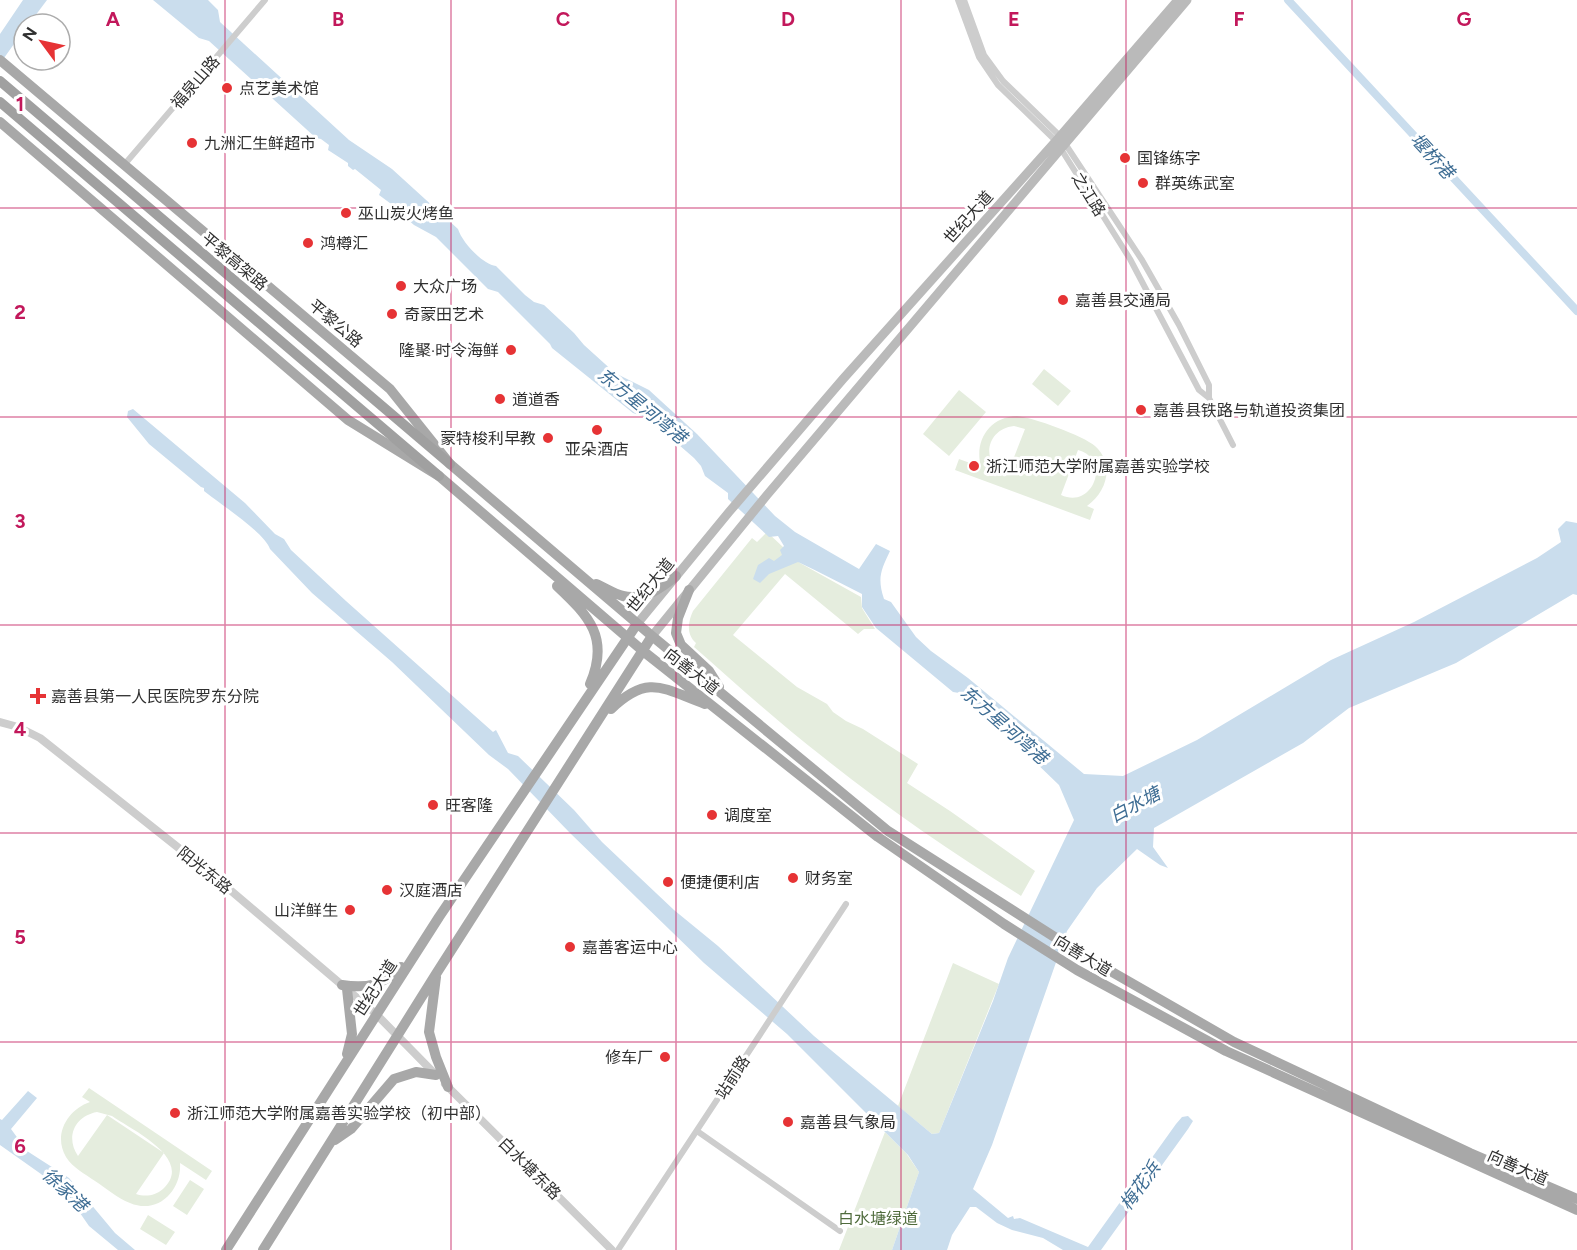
<svg xmlns="http://www.w3.org/2000/svg" width="1577" height="1250" viewBox="0 0 1577 1250" font-family="Figtree,'Noto Sans SC',sans-serif">
<style>
.green{fill:#e5edde;fill-rule:evenodd}
.water{fill:#cadded}
.lines{fill:none;stroke-linecap:round;stroke-linejoin:round}
.canal{stroke:#cadded;stroke-width:8}
.minor{stroke:#cdcdcd;stroke-width:6}
.tertiary{stroke:#cdcdcd;stroke-width:8}
.secondary{stroke:#bababa;stroke-width:9}
.primary{stroke:#a8a8a8;stroke-width:10}
.trunk{stroke:#a0a0a0;stroke-width:10}
.grid{fill:none;stroke:#c2185b;stroke-width:1.5;stroke-opacity:0.55}
.poi-dot{fill:#e63335;stroke:#fff;stroke-width:2}
.labels{text-anchor:middle;stroke-width:6;stroke-linejoin:round;paint-order:stroke}
.street-label{font-size:16px;fill:#303030;stroke:#fff}
.poi-label{font-size:16px;fill:#303030;stroke:#fff;text-anchor:start}
.park-label{font-size:16px;fill:#506c3d;stroke:#fff}
.water-label{font-size:18px;font-style:italic;fill:#3d6c93;stroke:#fff}
.grid-label{font-size:20px;text-anchor:middle;font-weight:bold;fill:#c2185b;stroke:#fff;stroke-width:6;stroke-linejoin:round;paint-order:stroke}
</style>
<rect width="100%" height="100%" fill="#fff"/>
<path class="green" d="M1044,369L1071,391L1058,406L1032,384Z
M959,390L986,412L949,456L923,434Z
M1017,416C1032,417 1084,436 1095,446C1115,464 1107,492 1087,506L1094,509L1090,520L955,470L959,459L981,467C974,441 989,417 1017,416ZM1014,426L1025,429L1007,475C980,465 985,429 1014,426ZM1078,450C1112,459 1093,510 1061,495Z
M767,532L800,563L861,597L862,608L875,629H864L858,634L785,574L733,635L797,687L827,704L833,712L846,721L863,729L918,764L907,783L950,811L1035,871L1021,896C953,853 885,807 823,757C778,722 736,684 694,647L696,643C686,634 688,622 693,611L752,538L757,542Z
M953,963L999,984L939,1133L932,1134L898,1106Z
M89,1088L212,1171L206,1180L180,1163C182,1190 158,1215 130,1203C117,1198 106,1188 95,1181C85,1174 73,1168 66,1157C53,1135 67,1110 90,1102L82,1097ZM97,1112L112,1116C132,1130 195,1159 163,1189C155,1196 145,1197 136,1194L164,1153L107,1115L78,1156C65,1137 75,1116 97,1112Z
M885,1132L906,1153L919,1172L892,1250H839Z
M190,1180L204,1189L187,1215L173,1206Z
M148,1215L175,1232L166,1245L140,1229Z"/>
<path class="water" d="M23,0H47L29,24H24V30L4,58L0,55V34Z
M153,0H208L218,10L220,22L349,140L392,169L458,229C462,242 482,264 496,266L525,295L534,302L544,305L574,333L584,345L615,373L649,390L697,434L775,516L795,532L859,569L876,544L890,551C881,570 877,578 884,599L891,602L916,637L931,651L968,678L1084,774L1123,776L1197,740L1331,660L1414,622L1537,558L1561,542L1558,529L1566,521L1577,523V595L1573,594L1456,663L1349,708L1303,743L1154,828L1153,847L1168,868L1160,865L1137,849L1097,888L1067,931L992,1145L973,1189L1008,1218L1013,1216L1014,1219L1020,1218L1088,1247L1176,1124L1182,1117L1188,1116L1193,1121L1188,1129L1101,1250H1063L1043,1238L1012,1230L997,1223L976,1207H970L952,1235L947,1250H892L919,1172L908,1155L787,1034L704,963L570,833L508,769L489,755L392,662L312,593L270,549C265,533 219,503 204,491V488L201,487L149,444L127,417L128,411L133,409L245,503L275,534L284,539L291,550L346,601L493,732L496,730L508,753L518,756L574,810L602,842L674,910L718,946L814,1036L932,1134L939,1133L993,1001L1008,958L1074,820L1059,785L978,707L959,693L953,692L876,628L862,607V594C840,583 820,572 798,562L769,574L760,583L753,579L758,565L769,558L774,561L782,555L780,550L784,546L778,536L769,537L728,499V493L705,476L701,466L694,458L648,418L633,413L552,348L550,344L498,292L488,289L436,237L414,225L401,214L402,212L379,195L381,190L355,169L353,170L348,166V163L328,150L329,145L321,139L316,138L209,41L199,38Z
M28,1091L37,1098L11,1129L27,1151L69,1178L115,1233L135,1250H118L89,1226L73,1203L41,1174L0,1145V1119L2,1120Z"/>
<g class="lines">
<path class="canal" d="M1288,0L1577,311"/>
<path class="minor" d="M958,0L979,57L998,85L1056,141L1130,259L1199,390L1209,398L1233,445
M964,0L984,55L1003,81L1060,136
M1064,142L1142,260L1179,325L1209,385V398
M124,165L265,0
M697,1131L840,1231
M618,1250L846,904"/>
<path class="tertiary" d="M0,722L18,727L40,738L209,872L376,1014L436,1075
M445,1084L612,1250"/>
<path class="secondary" d="M637,624L729,512L843,379L1056,141L1178,0
M652,636L767,495L1187,0"/>
<path class="primary" d="M0,60L390,389L450,464L652,636L888,831L1086,957L1234,1042L1470,1153L1577,1199
M0,122L348,420L439,476L643,651L878,837L1004,924L1077,970L1226,1051L1577,1210
M596,584C604,587 614,594 623,596C644,601 661,588 676,576
M557,586C589,616 610,638 590,684
M689,590L678,618L676,633L681,645L709,671L719,687
M611,709C648,674 662,688 705,704
M436,977L429,1032L436,1057L448,1087
M342,985C368,989 383,985 401,967
M347,1054L352,1034L347,989
M335,1140L351,1129L394,1079L416,1072L436,1075
M226,1250L439,917L637,624
M263,1250L436,974L652,636"/>
<path class="trunk" d="M0,81L450,464
M0,102L439,476"/>
</g>
<path class="grid" d="M225,0V1250M451,0V1250M676,0V1250M901,0V1250M1126,0V1250M1352,0V1250M0,208H1577M0,417H1577M0,625H1577M0,833H1577M0,1042H1577"/>
<g class="poi-dot">
<circle cx="227" cy="88" r="6"/>
<circle cx="192" cy="143" r="6"/>
<circle cx="1125" cy="158" r="6"/>
<circle cx="1143" cy="183" r="6"/>
<circle cx="346" cy="213" r="6"/>
<circle cx="308" cy="243" r="6"/>
<circle cx="401" cy="286" r="6"/>
<circle cx="1063" cy="300" r="6"/>
<circle cx="392" cy="314" r="6"/>
<circle cx="511" cy="350" r="6"/>
<circle cx="500" cy="399" r="6"/>
<circle cx="1141" cy="410" r="6"/>
<circle cx="597" cy="430" r="6"/>
<circle cx="548" cy="438" r="6"/>
<circle cx="974" cy="466" r="6"/>
<path d="M35 687h6v6h6v6h-6v6h-6v-6h-6v-6h6z"/>
<circle cx="433" cy="805" r="6"/>
<circle cx="712" cy="815" r="6"/>
<circle cx="793" cy="878" r="6"/>
<circle cx="668" cy="882" r="6"/>
<circle cx="387" cy="890" r="6"/>
<circle cx="350" cy="910" r="6"/>
<circle cx="570" cy="947" r="6"/>
<circle cx="665" cy="1057" r="6"/>
<circle cx="175" cy="1113" r="6"/>
<circle cx="788" cy="1122" r="6"/>
</g>
<g class="labels">
<g class="street-label">
<text transform="translate(195 82) rotate(-49)" y="6">福泉山路</text>
<text transform="translate(1089 194) rotate(58)" y="6">之江路</text>
<text transform="translate(968 217) rotate(-48)" y="6">世纪大道</text>
<text transform="translate(235 261) rotate(40)" y="6">平黎高架路</text>
<text transform="translate(336 323) rotate(40)" y="6">平黎公路</text>
<text transform="translate(650 585) rotate(-51)" y="6">世纪大道</text>
<text transform="translate(692 671) rotate(38)" y="6">向善大道</text>
<text transform="translate(205 870) rotate(39)" y="6">阳光东路</text>
<text transform="translate(1083 955) rotate(31)" y="6">向善大道</text>
<text transform="translate(375 988) rotate(-57)" y="6">世纪大道</text>
<text transform="translate(732 1077) rotate(-57)" y="6">站前路</text>
<text transform="translate(1518 1167) rotate(24)" y="6">向善大道</text>
<text transform="translate(530 1168) rotate(45)" y="6">白水塘东路</text>
</g>
<g class="poi-label">
<text x="239" y="94">点艺美术馆</text>
<text x="204" y="149">九洲汇生鲜超市</text>
<text x="1137" y="164">国锋练字</text>
<text x="1155" y="189">群英练武室</text>
<text x="358" y="219">巫山炭火烤鱼</text>
<text x="320" y="249">鸿樽汇</text>
<text x="413" y="292">大众广场</text>
<text x="1075" y="306">嘉善县交通局</text>
<text x="404" y="320">奇蒙田艺术</text>
<text x="499" y="356" text-anchor="end">隆聚·时令海鲜</text>
<text x="512" y="405">道道香</text>
<text x="1153" y="416">嘉善县铁路与轨道投资集团</text>
<text x="536" y="444" text-anchor="end">蒙特梭利早教</text>
<text x="597" y="455" text-anchor="middle">亚朵酒店</text>
<text x="986" y="472">浙江师范大学附属嘉善实验学校</text>
<text x="51" y="702">嘉善县第一人民医院罗东分院</text>
<text x="445" y="811">旺客隆</text>
<text x="724" y="821">调度室</text>
<text x="805" y="884">财务室</text>
<text x="680" y="888">便捷便利店</text>
<text x="399" y="896">汉庭酒店</text>
<text x="338" y="916" text-anchor="end">山洋鲜生</text>
<text x="582" y="953">嘉善客运中心</text>
<text x="653" y="1063" text-anchor="end">修车厂</text>
<text x="187" y="1119">浙江师范大学附属嘉善实验学校（初中部）</text>
<text x="800" y="1128">嘉善县气象局</text>
</g>
<g class="park-label">
<text x="878" y="1224">白水塘绿道</text>
</g>
<g class="water-label">
<text transform="translate(1432 156) rotate(47)" y="6">堰桥港</text>
<text transform="translate(642 406) rotate(39)" y="6">东方星河湾港</text>
<text transform="translate(1004 725) rotate(41)" y="6">东方星河湾港</text>
<text transform="translate(1135 805) rotate(-28)" y="6">白水塘</text>
<text transform="translate(1140 1186) rotate(-54)" y="6">梅花浜</text>
<text transform="translate(65 1190) rotate(43)" y="6">徐家港</text>
</g>
</g>
<g class="grid-label">
<text x="113" y="26">A</text>
<text x="338" y="26">B</text>
<text x="563" y="26">C</text>
<text x="788" y="26">D</text>
<text x="1014" y="26">E</text>
<text x="1239" y="26">F</text>
<text x="1464" y="26">G</text>
<text x="20" y="111">1</text>
<text x="20" y="319">2</text>
<text x="20" y="528">3</text>
<text x="20" y="736">4</text>
<text x="20" y="944">5</text>
<text x="20" y="1153">6</text>
</g>
<g transform="translate(42 42) rotate(303)"><circle r="28" fill="#ffffff" stroke="#acacac" stroke-width="1.5"/>
<path d="M0-4.5L10 22L0 15L-10 22Z" fill="#e63335"/>
<text y="-9" font-size="16" font-weight="bold" text-anchor="middle" fill="#303030">N</text>
</g>
</svg>
